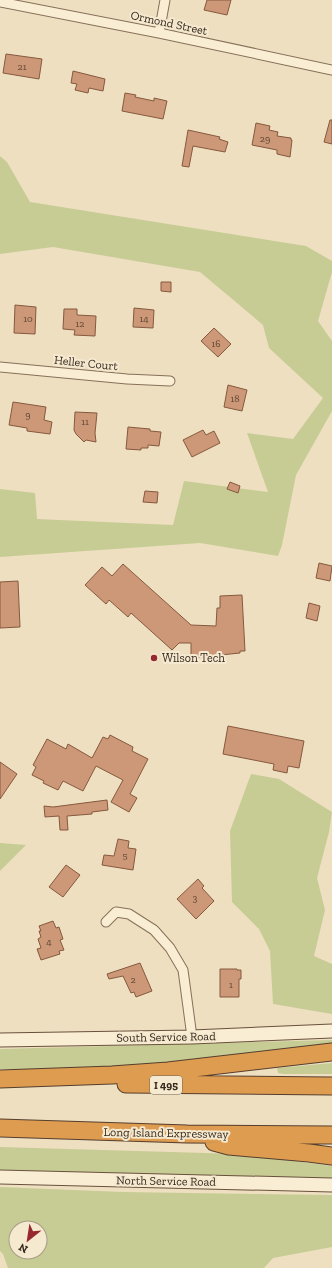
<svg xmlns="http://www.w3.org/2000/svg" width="332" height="1268" viewBox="0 0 332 1268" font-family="'Zilla Slab',serif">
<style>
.green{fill:#c7cc95;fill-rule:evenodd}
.building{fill:#cc9877;stroke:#86593e}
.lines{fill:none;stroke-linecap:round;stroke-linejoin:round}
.street-casing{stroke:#877058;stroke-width:11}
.secondary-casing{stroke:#69513c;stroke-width:15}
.highway-casing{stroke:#553e2d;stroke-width:19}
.street{stroke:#f9edd4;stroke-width:9}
.secondary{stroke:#f9edd4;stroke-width:13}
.highway{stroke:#de9c51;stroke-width:17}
.poi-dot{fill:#96292d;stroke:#f5e9d0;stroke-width:1.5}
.labels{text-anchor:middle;stroke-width:4;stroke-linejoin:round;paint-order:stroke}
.number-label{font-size:10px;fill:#5c4534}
.shield{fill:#f5e9d0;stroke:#706353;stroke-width:1}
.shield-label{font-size:11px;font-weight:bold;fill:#37291d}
.street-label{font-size:12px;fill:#37291d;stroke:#f5e9d0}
.poi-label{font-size:12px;fill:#37291d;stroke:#f5e9d0;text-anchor:start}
</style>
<rect width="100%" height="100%" fill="#eedfc1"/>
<path class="green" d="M0,156L7,162L30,202L306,246L332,261V272L318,321L332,341V411L296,475L282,545L278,556L200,543L0,557V489L35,493L37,519L173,525L184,481L268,492L247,433L293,439L323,398L269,348L263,325L200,272L53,247L0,254Z
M251,774L279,779L332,812L329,832L317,878L325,910L314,956L332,964V1014L273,1004L270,951L259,929L232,902L230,831Z
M0,843L26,845L0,871Z
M332,1040V1046L165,1065L41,1070L0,1069V1049Z
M332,1063V1074H283L278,1073L277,1068Z
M0,1147L240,1154L332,1166V1179L36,1174L0,1171Z
M0,1187L123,1192L332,1195V1247L273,1258L264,1268H8L3,1254L0,1251ZM16,1228H40V1252H16Z"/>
<path class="building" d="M207,0H231L227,15L204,10Z
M6,54L42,59L39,79L3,73Z
M73,71L105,79L103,91L89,88L88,93L75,90L77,84L71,83Z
M125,93L136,95L135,97L154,101V98L167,101L163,119L122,111Z
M330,120H332V144L324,142Z
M256,123L270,126L269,130L278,132L277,136L291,138V140H292L290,157L277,154V150L252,145Z
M188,130L220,137L219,139L228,142L225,152L193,146L189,167L182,166Z
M161,282H171V292L161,291Z
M15,305L36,307L35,334L14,333Z
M134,308L154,310L153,328L133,327Z
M64,309H77V315L96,316L95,336L74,335L75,330L63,329Z
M214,328L231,344L218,357L201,341Z
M228,385L247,390L242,411L224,407Z
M13,402L46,407L44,420L52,422L50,434L27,431V428L9,425Z
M75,412L97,413L95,433L96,442L86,440L84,442L76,434L74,430Z
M128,427L150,429V431L161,432L159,446L148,445V448H141V450L126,449Z
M203,430L206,435L214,431L220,443L192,457L183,440Z
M230,482L240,486L238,493L227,489Z
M145,491L158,492L157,503L143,502Z
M319,563L332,566L330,581L316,578Z
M123,564L191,625L216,626L217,608H220V596L242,595L245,651H240V653L191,658V643H179L172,650L131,613L128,617L109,600L106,604L85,585L102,567L112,576Z
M18,581L20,627L0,628V582Z
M309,603L320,606L317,621L306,618Z
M228,726L304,741L299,768L288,766L287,773L273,770L274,764L223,754Z
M110,735L133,747L132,751L148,759L130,794L137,798L129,812L111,802L123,780L96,766L83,791L63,781L58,790L43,783L44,781L32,775L36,767L33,765L47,739L66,749L68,744L92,758L103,737L108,739Z
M0,762L17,774L0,799Z
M107,800L108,810L92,812V814L67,816L68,830H60L59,816L45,817L44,806L53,807Z
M118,839L129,841L128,848L136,849L133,870L102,865L104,855L114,856Z
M66,865L80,875L63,897L49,887Z
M198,879L204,886L202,888L214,901L196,919L177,899Z
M53,921L56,928L59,927L63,939L60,940L64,950L59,951L60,954L41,960L37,949L41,948L38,939L41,937L39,931H41L39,926Z
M140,963L152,991L136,997L134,992L131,993L123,976L109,979L107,974Z
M220,969H237V970H241V979H239V997H220Z"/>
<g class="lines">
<g class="street-casing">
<path id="street" d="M0,2L159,33L332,70
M159,33L165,0
M0,367L127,379L170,381
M106,922L116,912L129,914L154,930L170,948L183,970L192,1037"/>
</g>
<g class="secondary-casing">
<path id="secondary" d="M0,1040L192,1037L332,1031
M0,1177L332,1185"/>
</g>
<g class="highway-casing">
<path id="highway" d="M0,1079L112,1075L168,1071L332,1052
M126,1084L332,1086
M0,1128L187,1134L332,1135
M214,1142L229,1146L309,1153L332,1156"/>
</g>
<use href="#street" class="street"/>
<use href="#secondary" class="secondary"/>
<use href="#highway" class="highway"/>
</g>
<circle class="poi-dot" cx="154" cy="658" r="4"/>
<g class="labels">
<g class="number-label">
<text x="22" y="70">21</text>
<text x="265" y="142">29</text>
<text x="28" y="322">10</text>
<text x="144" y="322">14</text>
<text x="80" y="327">12</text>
<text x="216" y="347">16</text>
<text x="235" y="402">18</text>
<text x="28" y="418">9</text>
<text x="85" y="425">11</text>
<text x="125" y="859">5</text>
<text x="195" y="901">3</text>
<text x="49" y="945">4</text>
<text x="133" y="983">2</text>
<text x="231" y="988">1</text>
</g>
<rect class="shield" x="150" y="1076" width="32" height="18" rx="3"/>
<g class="shield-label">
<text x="166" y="1089">I 495</text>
</g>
<g class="street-label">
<text transform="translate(169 23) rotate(12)" y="4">Ormond Street</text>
<text transform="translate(86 363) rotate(6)" y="4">Heller Court</text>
<text transform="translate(166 1037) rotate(-1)" y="4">South Service Road</text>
<text transform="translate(166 1133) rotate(1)" y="4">Long Island Expressway</text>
<text transform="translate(166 1181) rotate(1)" y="4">North Service Road</text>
</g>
<g class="poi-label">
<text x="162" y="662">Wilson Tech</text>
</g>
</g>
<g transform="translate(28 1240) rotate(210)"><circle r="19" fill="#f5e9d0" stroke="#a99c88"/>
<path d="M0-3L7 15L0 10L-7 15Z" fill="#96292d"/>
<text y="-6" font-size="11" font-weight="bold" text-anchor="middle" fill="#37291d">N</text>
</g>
</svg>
